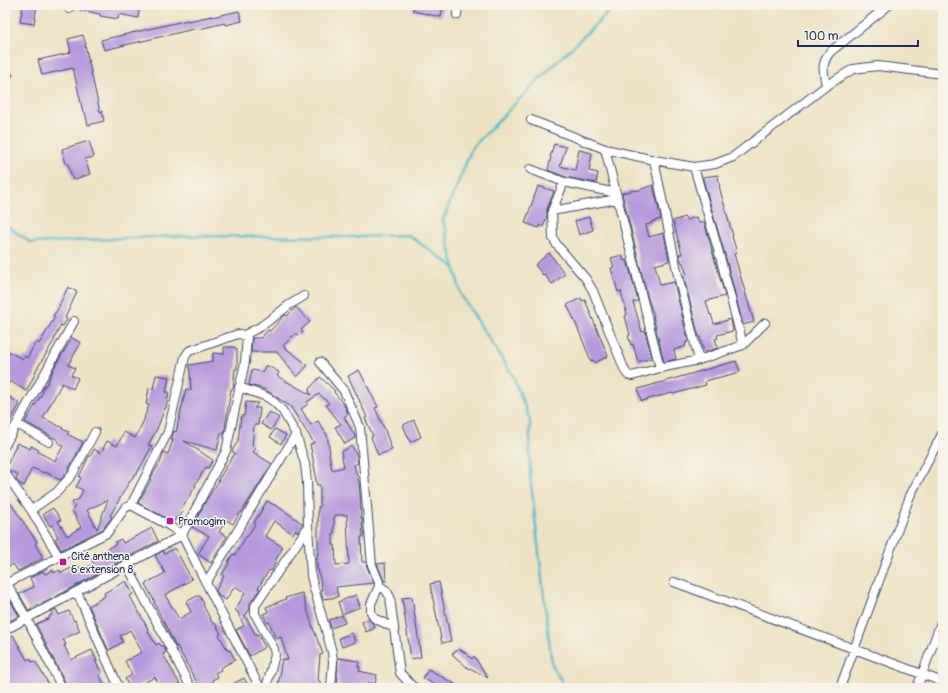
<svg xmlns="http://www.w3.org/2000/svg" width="948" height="693" viewBox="0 0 948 693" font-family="Pangolin,sans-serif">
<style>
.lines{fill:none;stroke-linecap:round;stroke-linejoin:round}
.stream{stroke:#4bb8c7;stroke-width:2.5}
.building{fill:#b698dc;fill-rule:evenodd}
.street-casing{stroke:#3a4a6d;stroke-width:10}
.street{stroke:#fff;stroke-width:8}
.poi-dot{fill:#b5179e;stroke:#f7f3e8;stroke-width:1.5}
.labels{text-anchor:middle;stroke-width:3;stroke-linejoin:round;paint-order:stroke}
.poi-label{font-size:11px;fill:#1b2f5e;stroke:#f7f3e8;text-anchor:start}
</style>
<rect width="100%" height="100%" fill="#f7f3e8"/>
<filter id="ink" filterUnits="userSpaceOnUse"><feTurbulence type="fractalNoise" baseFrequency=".025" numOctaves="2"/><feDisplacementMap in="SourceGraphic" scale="8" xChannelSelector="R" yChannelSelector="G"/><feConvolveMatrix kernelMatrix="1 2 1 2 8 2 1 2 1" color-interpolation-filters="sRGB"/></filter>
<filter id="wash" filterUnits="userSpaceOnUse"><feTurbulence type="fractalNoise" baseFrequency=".012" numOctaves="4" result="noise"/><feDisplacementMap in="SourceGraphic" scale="16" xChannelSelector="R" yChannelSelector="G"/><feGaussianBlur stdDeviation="0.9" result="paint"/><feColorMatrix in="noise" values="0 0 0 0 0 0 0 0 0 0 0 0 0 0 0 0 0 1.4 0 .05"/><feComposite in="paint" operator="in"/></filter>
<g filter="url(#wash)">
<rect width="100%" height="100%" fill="#ede2c4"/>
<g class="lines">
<path class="stream" d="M5,224L31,243L173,236L356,237L408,235L454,267
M567,688L565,687L552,665L530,475V420L513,376L461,295L443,220L472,148L539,79L616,5"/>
</g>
<g id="blocks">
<path class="building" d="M23,5H37L34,24L20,22Z
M81,5H140L138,18L119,14L118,19L100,16V14L80,10Z
M414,5H443L441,17L413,11Z
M239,11L242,21L226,25L225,23L199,29L198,28L104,50L101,40L188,20V21L212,16V17Z
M83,35L86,45H85L100,112L102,111L104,121L88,125L85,112H83L73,68L42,75L38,60L70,53L69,52H71L68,39Z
M5,66L13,75L5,82Z
M89,141L94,157L85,159L90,174L73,180L68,164H66L62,149Z
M554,144L566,147L560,166L575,170L579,150L592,153L589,171L598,173L596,183L566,177L548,170L551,157H550Z
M718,175L720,190L733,236H732L737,253L734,254L754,322L743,325L724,251L703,180V177Z
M653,185L661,219L651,222L652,223L646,225L649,237L664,233L669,261L655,265L660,285L674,282L688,340L687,341L688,342L685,343L686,346L674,350L676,359L664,362L653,316H654L648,299L622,193L635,190L636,191Z
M538,186L554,191L547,209V216L543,227L539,225V228L525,223Z
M589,217L593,230L579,235L575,221Z
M685,217L686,220L697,217L699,223L704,222L725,296L706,301L710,315L711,314L714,324L731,319L733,331L717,335L718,338L715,339L718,348L704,352L700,337H699L684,279V276L687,275L683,263H682L679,254H682L673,221Z
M549,253L565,274L552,284L544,274L543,275L535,265Z
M622,255L624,261L627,260L638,301L633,302L642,332L645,331L652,358L638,362L633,344L631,345L628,336L630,335L625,316L627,315L621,291L618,292L611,268L614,267L611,258Z
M68,287L77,292L65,318L67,319L63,326L61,325L54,339H55L35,372H36L30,384L26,391L10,381L5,391V350L23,359L24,356L27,358L36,342L39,344L55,317L53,316L60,306H59Z
M581,298L582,301L585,300L608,356L595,363L593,360L591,361L574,319L567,305Z
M296,307L310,322L301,330L303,332L299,336L296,333L283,346L308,365L297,377L277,352H251L252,338H261L268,330L270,331L285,315L287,316Z
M72,338L81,343L68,365L75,368L71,375L78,378L73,389L62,383L43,418L63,428L62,429L69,432L67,434L83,442L67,472L60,480L45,472L44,473L32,468L24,486L20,484L16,479L18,475L6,468L17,443L30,449L31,446L39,450L38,452L55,461L63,446L57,442L58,440L25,422L43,392L42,391L47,383V384L54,368Z
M224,347H234L237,349V369H235L233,389H231L224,434L221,433L217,450L184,441L213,460L208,468L206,467L195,485L196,486L181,509L183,511L179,518L177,517L173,522L138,503L151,480L150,479L160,463L164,452L168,454L173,440H171L174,431L176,432L186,389L191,390L190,374L189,365L213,361V353L224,354Z
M736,361L740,372L705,381L706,385L673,394L672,393L641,401L638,389Z
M266,365L279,372L277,376L311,395L309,391V389L320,377L335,391L334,392L344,405L348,414L344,417L355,436V438L345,444L335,427L341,424L326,405L329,403L319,394L307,402L308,404L301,409L311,425L318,421L327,435L330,453L329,454L332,470L344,467L341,452L352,446L357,456L358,463L354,465L359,483L360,494L361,518H362L363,537H361L362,562H366L367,567L374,583L336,587L338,597L323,599L321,589H322L318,569H317V554H318V507H320V485H317L315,475H316L310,444L314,443L290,406L269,392L264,389L249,385L252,370L262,372ZM335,515H347L349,564L336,565L335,545H333V533H334V517H335Z
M359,370L378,407L375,408L385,430L392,450L378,455L371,437L373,436L365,418L367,417L348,376Z
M156,375L169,377L166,392H169L166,408H165L157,429L148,445L152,446L136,475L135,474L128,484L110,516L112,517L103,529L61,550L55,539L58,537L52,525L50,526L43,514L53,508L61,520L58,521L67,536L81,527L72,510L75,508L72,502L79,499L83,490L76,487L81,478L79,477L89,456L90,457L94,449L101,453L107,441L117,446L124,432L135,438L145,418H144L149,405L146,404L149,388L153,389ZM108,500L97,529L87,510Z
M5,394L20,404L5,430Z
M246,402L258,403L254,408H260L258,425H254L252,446L256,448L253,452L272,464L241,513H240L233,524L226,520L219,532L227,536L211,563L198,554L209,536L192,527L207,499L219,481L218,480L235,453L232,451L238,441L241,416H244Z
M269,412L279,418L271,430L261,424Z
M414,420L421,437L410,442L403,425Z
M275,429L286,435L281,444L270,437Z
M5,495L37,542L35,544L43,558L18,571L13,564L5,569Z
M267,501L280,508L302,523V525L298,532L295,530L293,534L274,521L265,536L283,547L275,561L276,562L271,571L269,570L258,588L260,589L250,603V609L245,616L256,635L258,634L265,647L250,656L236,630L244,626L238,613H239L235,610L245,593L235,586L226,600L219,596L216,590L224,576L222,575L229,563L228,562L233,554L235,555L246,537H247L255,524L254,523Z
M152,528L158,541L46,602L31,608V610L29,611L19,594L34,587L30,578L43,571L45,574L53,570L54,573L60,570L61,573L78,565L81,570L94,564L91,558L108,550V548L116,544L115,542L121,539L123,543Z
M175,548L192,580L190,578L191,580L165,595L179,619L191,612L186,602L197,596H200L204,604L203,605L213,624L215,623L221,634L219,635L228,651L230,650L235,660L220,668L221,670L215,673L218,677L212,680L216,688H200L177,646L176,647L154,602H155L145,584L165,573L155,555L163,551L164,554Z
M385,563L386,581H384L377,564Z
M126,581L133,594L130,596L148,629L147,630L156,645L159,643L161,646H163L166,652L163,654L182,688H161L155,677L134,688H130L125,679L132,675L125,661L142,652L130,630L120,636L123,642L109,650L107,647L89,606L105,596L104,593Z
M439,582L451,641L442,643L430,584Z
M302,593L313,628L323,654L320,655L318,680L320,681V688H277L281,671L280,670L282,659L288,660L281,637L276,639L269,622L267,623L263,614L268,612L266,607L286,599L285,598Z
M356,595L360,607L342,614L338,602Z
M412,597L421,657L411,659L402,598Z
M9,598L19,616L5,623V600Z
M56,609L59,615L69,611L74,621L75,620L80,631L63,639L66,645H64L71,660L92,650L97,661H95L102,673L99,675L106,688H68L36,624L50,618L49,616L52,615L51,612Z
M342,615L345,623L331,628L329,620Z
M369,619L373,624L375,628L366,632L362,622Z
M352,633L355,642L342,647L339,638Z
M13,635L27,660L30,658L32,662L35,661L51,688H5V640Z
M459,649L464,652L472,659L474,656L488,678L470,668L469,669L452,654Z
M338,658L359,661L358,667H360L359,671L377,675L375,684L368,683V688H339V685L337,684L338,677H337Z
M428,669L455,684L452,688H440L423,678Z
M244,678L248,685L242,688H225Z"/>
</g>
</g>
<g filter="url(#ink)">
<use href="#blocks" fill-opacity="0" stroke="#3a4a6d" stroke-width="1"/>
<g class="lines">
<g class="street-casing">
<path id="street" d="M69,9L70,5
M457,15L458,5
M826,86C824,71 820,66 830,52L889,5
M531,120L605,149L654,160L694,167L715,164L733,157L826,86L853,69L878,66L943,74
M605,149L660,368
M654,160L679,280L699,360
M694,167L719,253L743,345
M530,169L564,182L616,193
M564,182L552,211L553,238L557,245L586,279L593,291L625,371L628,375L632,376L660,368L699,360L743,345L765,323
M552,211L617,199
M244,335L260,327L275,316L289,305L304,296
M320,362L344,391L360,427L372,565L379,582V586L371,604V612L374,618L394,628L400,673L412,686L416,688
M239,387L267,397L274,402L282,410L296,434L305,464L307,482L308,527L311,576L314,588L332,652L333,662L331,688
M17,424L49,442
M5,445L74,321
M5,473L31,510L59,557
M131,505L168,525L182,535L206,583L260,688
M31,510L57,492L72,475L95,432
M127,565L191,688
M5,580L27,619L62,688
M674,582L943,682
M206,583L296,434
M5,584L107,533L125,508L131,505L168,432L185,357L189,351L238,334H240L247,337L245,362L226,451L182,535L5,630
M379,586C385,588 387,591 390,597L394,628
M77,592L119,688
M266,688L275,655L274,649L255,614V606L308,527
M840,688L910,496L943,432
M917,688L943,617"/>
</g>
<use href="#street" class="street"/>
</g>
</g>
<g class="poi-dot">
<rect x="166" y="517" width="8" height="8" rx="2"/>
<rect x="59" y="558" width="8" height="8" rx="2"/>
</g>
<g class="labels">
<g class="poi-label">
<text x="178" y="525">Promogim</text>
<text x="71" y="560">Cité anthena<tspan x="71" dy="13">6 extension 8</tspan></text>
</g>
</g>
<rect width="948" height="693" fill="none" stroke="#f7f3e8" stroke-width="20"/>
<path d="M798 40v6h120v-6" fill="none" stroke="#1b2f5e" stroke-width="2"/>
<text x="804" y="40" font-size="12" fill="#1b2f5e" stroke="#f7f3e8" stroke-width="3" paint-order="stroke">100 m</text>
</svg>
